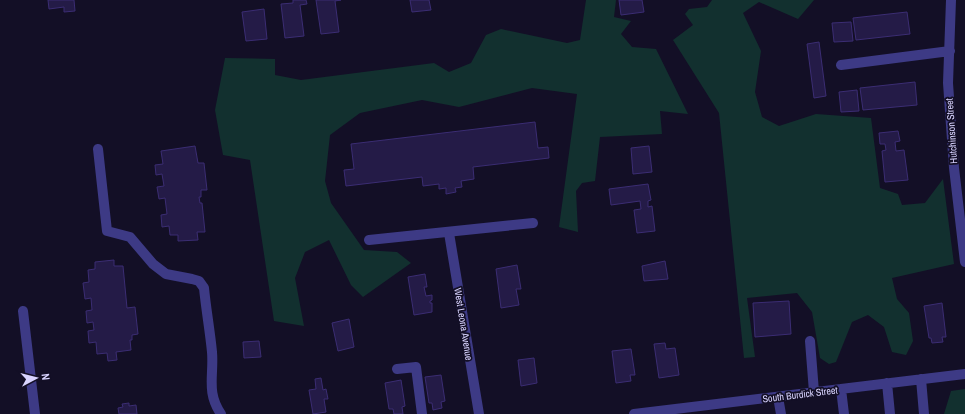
<svg xmlns="http://www.w3.org/2000/svg" width="965" height="414" viewBox="0 0 965 414" font-family="'Archivo Narrow',sans-serif">
<style>
.green{fill:#12302f}
.building{fill:#241b47;stroke:#3b2d73}
.lines{fill:none;stroke-linecap:round;stroke-linejoin:round}
.minor{stroke:#3d3a85;stroke-width:10}
.labels{text-anchor:middle;stroke-width:3.5;stroke-linejoin:round;paint-order:stroke}
.street-label{font-size:10px;fill:#d9d4ff;stroke:#130f26}
</style>
<rect width="100%" height="100%" fill="#130f26"/>
<path class="green" d="M586,0H616L614,17L631,21L621,34L632,47L656,49L688,114L660,111L662,134L600,137L595,181L582,183L576,191L578,232L559,227L577,94L532,88L459,107L422,100L360,113L330,135L325,181L331,203L364,250L397,252L411,263L363,297L351,285L329,240L305,252L295,278L304,326L274,321L250,160L223,155L215,110L225,58L275,59V75L301,80L434,63L449,72L471,63L486,35L501,29L567,43L580,40Z
M712,0H814L798,19L759,2L743,13L761,51L755,92L762,117L779,126L816,114L871,118L880,188L898,194L902,205L925,203L943,179L954,264L892,278L897,299L909,313L913,341L906,355L892,352L884,327L868,315L852,322L836,362L829,364L820,358L812,312L797,293L747,298L755,357L744,358L719,113L673,40L693,25L685,14L689,9L707,7Z
M965,389V414H944L951,391Z"/>
<path class="building" d="M48,0H74L75,11L64,12V7L49,9Z
M293,0H306L307,4L300,5L304,36L285,38L281,4L293,3Z
M316,0H341L335,1L339,32L321,34Z
M410,0H429L431,10L412,12Z
M619,0H642L644,12L621,15Z
M264,9L267,39L246,41L242,12Z
M907,12L910,34L856,40L853,18Z
M851,22L853,41L834,42L832,23Z
M819,42L826,96L814,98L807,44Z
M915,82L917,105L863,110L860,88Z
M857,90L859,111L841,112L839,92Z
M535,122L538,148L548,147L549,158L473,167L474,179L461,181L462,187L455,188L456,192L446,194V188L439,189V184L423,186L422,177L346,186L344,170L354,169L351,144Z
M898,131L900,141L895,142L896,151L904,150L908,180L885,182L882,151L886,150L885,144H880L879,133Z
M195,146L198,163H204L207,190H201V197H199L200,203H202L205,232H197L198,240L178,241V235H170L169,226L162,227L161,215L167,214L165,198L159,199L157,187L164,186L162,174L156,175L155,165L163,164L161,151Z
M649,146L652,172L633,174L631,148Z
M648,184L651,200L648,201V207L652,206L655,231L637,233L634,210L641,209L640,201L611,205L609,189Z
M114,260V266H123L127,308L135,307L138,334L132,335V340H130L131,350L116,352L117,360L108,361L107,353L97,354L96,342L89,343L88,331L94,330L93,322L87,323L86,311L92,310L91,298L85,299L83,283L89,282L88,270L95,269V262Z
M665,261L668,279L644,281L642,266Z
M517,265L521,289H516L519,305L501,308L496,269Z
M425,274L427,287H424L426,296L432,295V300L430,301V303H432V312L414,315L408,277Z
M789,301L791,334L755,337L753,303Z
M942,303L946,337H942L943,342L932,343L931,338H929L924,306Z
M349,319L354,347L338,351L332,323Z
M259,341L261,357L244,358L243,342Z
M665,343L666,349L675,348L679,375L659,378L654,344Z
M631,349L635,375H630L631,381L616,383L612,351Z
M534,358L537,383L521,386L518,360Z
M441,375L445,401L441,402L442,408L433,410L432,403H429L425,377Z
M321,378L323,390L326,389L328,399H324L326,412L313,414L309,390L316,389L315,379Z
M401,380L405,406L402,407L403,414H394L393,409H389L385,383Z
M129,403V406L136,405L137,414H119L118,408L123,407L122,404Z"/>
<g class="lines">
<path class="minor" d="M951,0L948,83L954,168L965,262
M841,65L950,51
M98,149L107,231L130,237L153,264L166,274L192,279L199,281L204,288C206,309 210,331 212,352C214,376 206,392 221,414
M449,233L479,414
M369,240L533,223
M23,311L35,414
M810,341L814,392
M397,369L416,367L422,414
M921,379L924,414
M887,383L890,414
M841,389L844,414
M778,397L781,414
M634,414L965,374"/>
</g>
<g class="labels">
<g class="street-label">
<text transform="translate(951 131) rotate(-94)" y="4">Hutchinson Street</text>
<text transform="translate(464 324) rotate(81)" y="4">West Leona Avenue</text>
<text transform="translate(800 394) rotate(-7)" y="4">South Burdick Street</text>
</g>
</g>
<g transform="translate(36 378) rotate(83)" stroke="#130f26" stroke-width="3" paint-order="stroke">
<path d="M0-3L7 15L0 10L-7 15Z" fill="#d9d4ff"/>
<text y="-6" font-size="11" font-weight="bold" text-anchor="middle" fill="#d9d4ff">N</text>
</g>
</svg>
